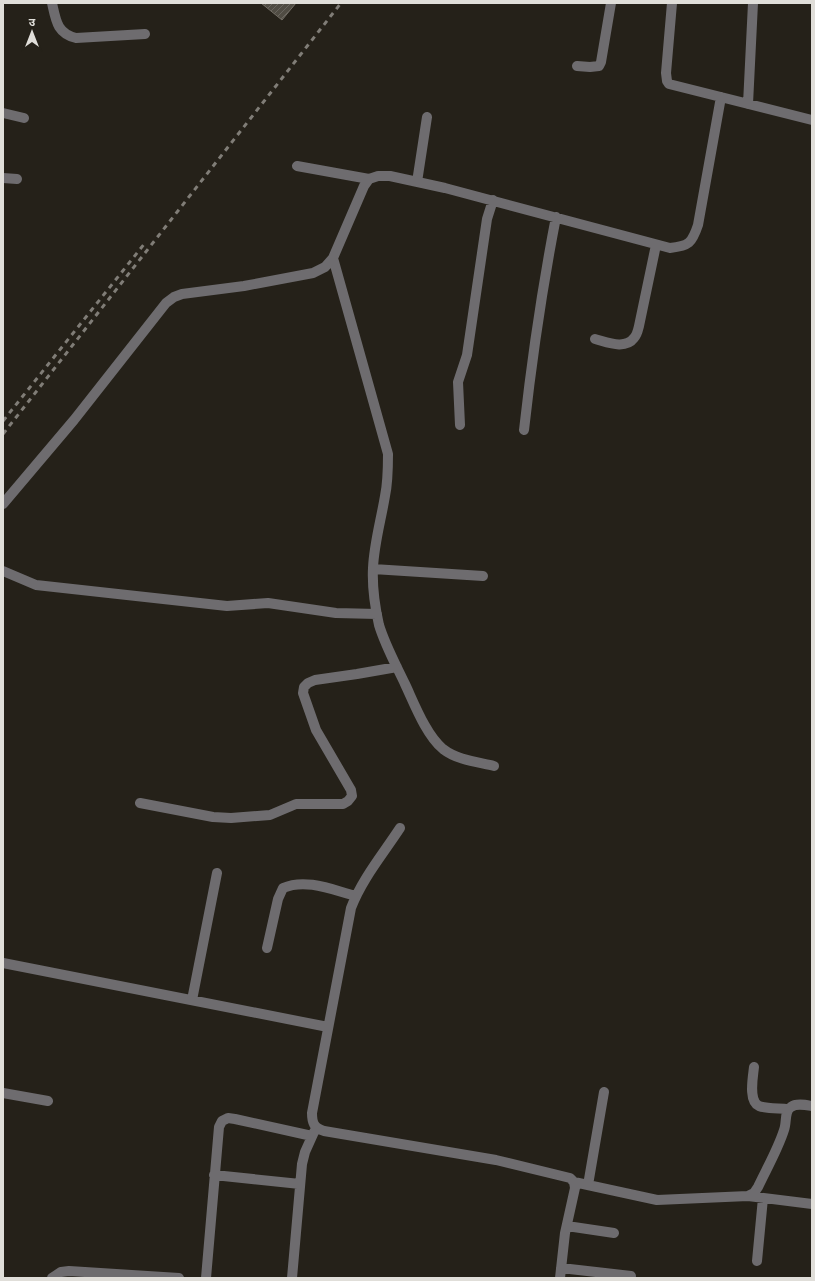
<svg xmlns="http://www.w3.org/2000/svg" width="815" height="1281" viewBox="0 0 815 1281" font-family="'Fira Sans Condensed','Noto Sans Devanagari',sans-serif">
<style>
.building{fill:url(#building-hatch);stroke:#726d64}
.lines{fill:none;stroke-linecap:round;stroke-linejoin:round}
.minor{stroke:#6e6c6f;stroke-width:10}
.rail{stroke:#807d77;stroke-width:3;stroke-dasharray:5 5;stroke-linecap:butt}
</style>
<defs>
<pattern id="building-hatch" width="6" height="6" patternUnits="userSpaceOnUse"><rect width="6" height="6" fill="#504c43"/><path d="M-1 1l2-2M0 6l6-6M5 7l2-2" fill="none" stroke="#69655e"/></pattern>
</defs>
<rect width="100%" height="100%" fill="#252119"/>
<path class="building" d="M261,3H296L282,20Z"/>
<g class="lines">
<path class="minor" d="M52,3C56,21 57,33 76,38L145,34
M672,3L666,73L667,81L669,84L812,120
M577,66L590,67L599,66L601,62L611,3
M748,104L753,3
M3,113L24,118
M297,166L369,179
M3,178L17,179
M417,182L427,117
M333,258L388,454C388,468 388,482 385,496C381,520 374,544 373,568C372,587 375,607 379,625C385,645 396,665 405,684C414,703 426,735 443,749C457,760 477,762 494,766
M595,339C607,342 625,350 634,338C637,335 638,330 639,326L656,245
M460,425L458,382L467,355L487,219L493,200
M524,430C532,358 542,289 556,217
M3,504L74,420L166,303L174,297L182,294L244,286L313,273L325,267L333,258L364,186L369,179L378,176H390L445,188L670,248C689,246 692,243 698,225L721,97
M373,569L483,576
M3,571L36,585L227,606L268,603L336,613L377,614
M140,803L213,817L231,818L270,815L296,804H343L348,801L352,796L351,790L316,730L303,693L304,687L308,683L315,680L357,674L397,667
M400,828C383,854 362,879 351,908L312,1113C312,1123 314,1128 324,1131L496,1160L570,1178L574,1182L575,1188L565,1233L560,1278
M267,948L278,899L283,888C306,878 333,890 356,896
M3,963L328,1027
M192,1000L217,873
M754,1067C753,1077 748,1101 759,1106C767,1109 779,1108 788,1109
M3,1093L48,1101
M214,1175L300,1184
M574,1182L657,1200L748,1196L754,1193L758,1187C767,1168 778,1149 784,1130C787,1123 784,1111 791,1107C796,1103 806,1105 812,1106
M588,1185L604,1092
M748,1196L812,1204
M567,1226L614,1233
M757,1261L763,1198
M561,1268L631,1276
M52,1278L61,1272L69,1271L179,1278
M206,1278L219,1127L222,1121L228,1118L235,1119L312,1136
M292,1278L302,1164L305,1152L314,1132"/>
<path class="rail" d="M3,421L145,243
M3,434L341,3"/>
</g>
<rect width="815" height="1281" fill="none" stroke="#e0ded9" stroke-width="8"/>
<g transform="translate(32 32)" stroke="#252119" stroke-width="3" paint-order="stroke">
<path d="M0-3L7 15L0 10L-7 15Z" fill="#e0ded9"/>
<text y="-6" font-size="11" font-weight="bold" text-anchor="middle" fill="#e0ded9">उ</text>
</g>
</svg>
